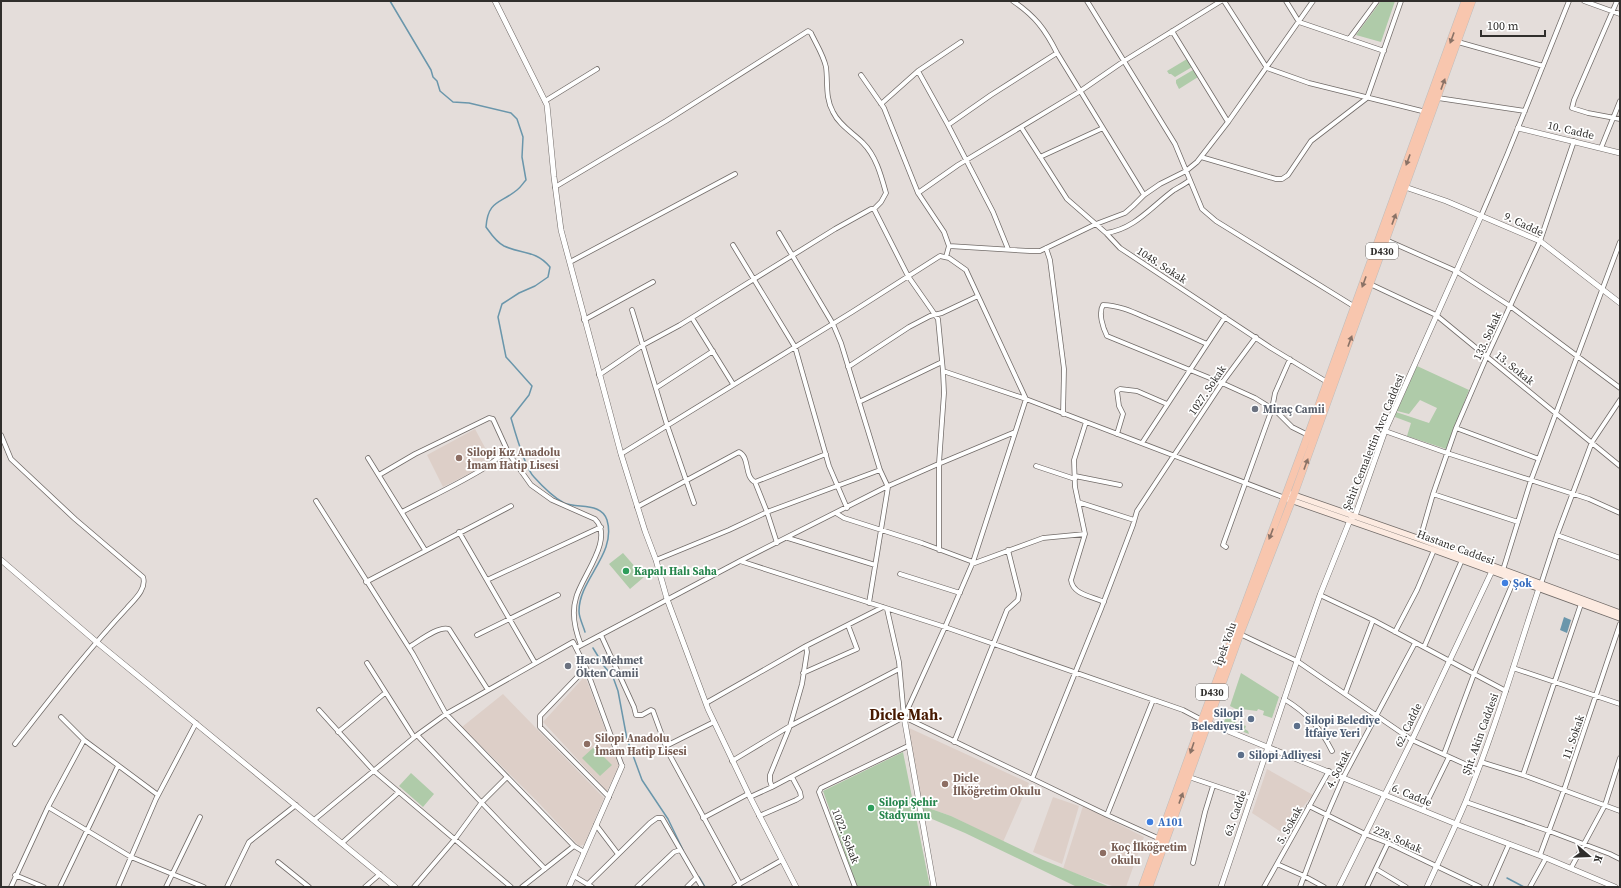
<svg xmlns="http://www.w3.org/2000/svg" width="1621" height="888" viewBox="0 0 1621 888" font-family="'Source Serif 4',serif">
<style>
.built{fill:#ddcfc8}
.green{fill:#afcba9}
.water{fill:#6a96ab}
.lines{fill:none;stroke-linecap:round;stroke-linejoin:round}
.stream{stroke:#6a96ab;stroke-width:1.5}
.minor-casing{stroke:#716b68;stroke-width:5.5}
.tertiary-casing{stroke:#716b68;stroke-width:6}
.secondary-casing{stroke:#716b68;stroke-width:7}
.trunk-casing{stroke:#bdbcbb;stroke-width:8}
.minor{stroke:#fff;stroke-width:4}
.tertiary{stroke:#fff;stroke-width:5}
.secondary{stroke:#fceae0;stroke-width:5.5}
.trunk{stroke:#f8c6ae;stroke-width:7}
.oneway{fill:#8a7266}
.worship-dot{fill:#6b7280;stroke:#fff;stroke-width:1.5}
.education-dot{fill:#8d6e63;stroke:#fff;stroke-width:1.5}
.leisure-dot{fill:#2e9e5b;stroke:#fff;stroke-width:1.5}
.shop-dot{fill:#3f7fe0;stroke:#fff;stroke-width:1.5}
.service-dot{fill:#5c6f8a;stroke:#fff;stroke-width:1.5}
.labels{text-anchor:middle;stroke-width:3.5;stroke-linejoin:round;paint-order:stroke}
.shield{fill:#fff;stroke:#6e6d6b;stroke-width:1}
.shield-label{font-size:10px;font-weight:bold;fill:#302e2c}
.street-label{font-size:11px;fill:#302e2c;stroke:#fff}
.worship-label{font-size:11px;font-weight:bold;fill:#5b616d;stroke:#fff;text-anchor:start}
.education-label{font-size:11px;font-weight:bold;fill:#785e54;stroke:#fff;text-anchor:start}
.leisure-label{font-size:11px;font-weight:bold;fill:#27864d;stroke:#fff;text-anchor:start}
.shop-label{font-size:11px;font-weight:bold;fill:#366cbe;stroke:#fff;text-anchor:start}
.service-label{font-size:11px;font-weight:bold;fill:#4e5e75;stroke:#fff;text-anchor:start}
.district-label{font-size:15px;font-weight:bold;fill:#471900;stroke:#fff}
</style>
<rect width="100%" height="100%" fill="#e4ddda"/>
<path class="built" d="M475,429L490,457V463L443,487L427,455Z
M585,676L619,766L607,791L543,722Z
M503,694L604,798L584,845L579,846L537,801L462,727Z
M907,727L1029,783L1003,842L951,816L920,805Z
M1267,769L1313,795L1281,832L1252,813Z
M1053,797L1079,806L1062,864L1033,852Z
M1083,806L1144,837L1126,887H1115L1063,869Z"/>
<path class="green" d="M1381,1H1395L1381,42L1356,35Z
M1187,59L1192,67L1175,77L1171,74H1169L1167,71Z
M1193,70L1198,77L1179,89L1176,83V80Z
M1417,366L1469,390L1446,449L1407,436L1411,423L1395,417L1396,412L1429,423L1437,408L1420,400L1409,414L1397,411Z
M623,553L644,577L630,589L609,564Z
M1241,673L1279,697L1272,718L1263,715L1264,711L1258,709L1257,711L1241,709L1240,711L1230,706Z
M1227,715L1235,718V722L1246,726L1245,729L1248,731L1249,734L1223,724Z
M594,747L612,765L600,776L582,758Z
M903,752L930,887H857L823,791Z
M411,773L434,794L423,807L399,786Z
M920,805L951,816L1043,860L1110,887H1077L965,833L925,816Z"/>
<path class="water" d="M1564,617L1571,620L1567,633L1560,630Z"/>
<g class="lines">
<path class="stream" d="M390,1L431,70L433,77L437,81L440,91L453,102L469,103L511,113L517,119L523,137L522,157L526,180C523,183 521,187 517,190C500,204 488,200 486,227C491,234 496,242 504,246C521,254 536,250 550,267L548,277L535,286L519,293L502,304L498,317L506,357L532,386L529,395L511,418C515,432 525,468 534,477C543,487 553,497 564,503C578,509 601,502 607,520C617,554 579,579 579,611C579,618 583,625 585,632
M593,648L604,666L613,677L618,691L627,739L642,780L668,819L683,850
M699,877L705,887
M1507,878L1524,887"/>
<g class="minor-casing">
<path id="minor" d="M1013,1C1035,16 1045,29 1057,53L1144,195
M1087,1L1175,144L1202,209L1216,221L1355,307
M1224,1L1267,68L1309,83L1426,112
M1286,1L1299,22L1384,51
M1584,1L1620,14
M1617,1L1574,100L1572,108L1588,113L1620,119
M1172,31L1228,122
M1349,39L1377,1
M1458,42L1543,66
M918,71L948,125L993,212L1008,249
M861,75L884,108L918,193L944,232L949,246L946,257
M1438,98L1525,111
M545,101L597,69
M881,104L918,71L961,42
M948,125L991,95L1057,53
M1021,127L1067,199L1106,233L1120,248L1271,348L1327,382
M1601,148L1620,101
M1040,157L1103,128
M1201,157L1276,179H1282L1288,175L1311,141L1367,98L1401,1
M555,187L666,121L808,31L811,33C816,44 823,54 826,67C828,82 825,98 833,112C839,125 853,133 863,143C876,156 881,175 886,193L881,202L874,209H871L835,229L680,325L643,345L599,375
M918,193L958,165L1079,92L1124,61L1221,1
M874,209L908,276L938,319L943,371L944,393L939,463V550
M1481,216L1507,155L1569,1
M779,233L833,324L841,343L880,470L888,487L869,603
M1106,233C1135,229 1152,206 1174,190C1179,187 1185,184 1190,180
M1386,240L1456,271L1510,306L1620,388
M733,245L795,347L829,466L847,508
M949,246L1030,251H1040L1096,224L1125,213L1133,206L1144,195L1160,184L1186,171L1197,162L1228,122L1313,1
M1046,248L1050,260L1064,369L1063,414
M570,262L735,174
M1370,284L1436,315L1620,466
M632,310L667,425L694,503
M692,318L733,384
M584,320L653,282
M1207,344C1187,335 1167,326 1147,318C1133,312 1118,305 1103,305C1098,313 1103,328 1107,336L1222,383L1255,398L1276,411L1292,427L1308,435
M848,367L909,327L930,316L942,313L978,296
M943,371L1026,399L1285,498
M656,388L713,351
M859,402L942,362
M1086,422L1074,460L1075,487L1085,534L1071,580C1073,595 1092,596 1104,602
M1456,428L1539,459
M1385,431L1447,453L1589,499L1620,513
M1117,434L1123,414L1119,406L1117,391L1120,389L1137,391L1167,404
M1,435L11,459L75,519L143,577C147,589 134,600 127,608C87,651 51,698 15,744
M1142,443L1225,317
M621,454L852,312L940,256L949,258L966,270L1026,399L973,562L945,627L904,717L772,787L750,797
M368,458L425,550
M1036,466L1075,479
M379,475L415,454L489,418L493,419L509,454
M1075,476L1120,485
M755,482L767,512L777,543
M1433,494L1518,522
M316,501L413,654L446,714L574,846L584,852
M1078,502L1134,520
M637,507L739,452C750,457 744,477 755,482L826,454
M402,512C430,497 459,484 486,467C493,463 500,453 509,454L531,485L552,500L595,519C615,539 581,577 576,598C571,614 575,630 581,645
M836,513L844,518L922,543L973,562
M459,532L535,663
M1557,535L1620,558
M788,538L875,565
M1420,539L1433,494L1456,428L1487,356L1540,241L1574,141
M1226,547L1223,545L1224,542L1272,409L1275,393L1290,359
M656,560L729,530L767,512L880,470
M740,561L945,627L1183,710L1202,720
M972,564L1043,538L1085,534
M1503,570L1531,480L1620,242
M900,574L960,593
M487,580L601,527
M366,582L511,506
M1541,584L1557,535L1592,442L1620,400
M1320,595L1373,620L1506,691
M887,609L899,662L904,717
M1395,632L1417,590L1434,550
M1240,634L1297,661L1412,740L1478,770
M477,635L558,595
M601,635L634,707L636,715H642L651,710L653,711L668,752L740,884
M409,647C418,642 439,625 449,629L488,690
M1424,647L1462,560
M576,648L740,561L886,487L936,465L1015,432
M367,663L414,737
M586,668L540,716V727L609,797
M1513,668L1620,704
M803,673L857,649L848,625
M1345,694L1373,620
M1284,699C1307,713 1320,727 1332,751
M706,703L806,646L883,607
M319,710L374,771L511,887
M61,717L84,740L158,795
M904,717L1107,815L1160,839
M338,732L385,693
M417,735L545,869
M954,742L1007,610L1018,600L1019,594L1008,550
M666,746L714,722
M1444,754L1474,674L1514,580
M732,761L790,726L899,669
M1481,762L1523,775L1620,811
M1523,775L1581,604
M1189,777L1251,798
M1032,779L1101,609L1133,525L1137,511L1222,383L1256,337
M772,787L770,781V775L790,726L802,684L807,652L806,646
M1466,802L1549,831L1610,854L1620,859
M1309,806L1365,834L1388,843L1480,887
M48,807L131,857L204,887
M1423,810L1449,757
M1107,815L1153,700
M759,816L796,800L801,797L800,792L792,777
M703,818L748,794
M314,820L417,735L446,714L573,642L586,668L622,766
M596,825L618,854
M342,843L399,792
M1540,855L1564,790L1620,624
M278,862L309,887
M1193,863L1205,812L1213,786
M1277,864L1304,876L1324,887
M1571,868L1605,805L1620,758
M1376,869L1406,887
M15,875L44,887
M574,876L592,887
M588,884L650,823L657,818H662L702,887
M11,887L48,807L84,740
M60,887L118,766
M118,887L156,799L196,723
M166,887L200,817
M227,887L249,842L296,805
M365,887L380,874
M414,887L455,839L482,802L507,777
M522,887L574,846
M637,887L674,852L680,850
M687,887L696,878
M734,887L782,860
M855,887L819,792L821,788L908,746
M1264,887L1329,771
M1300,887L1327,815L1343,778L1415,643
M1367,887L1388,843
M1490,887L1509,844
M1530,887L1546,858"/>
</g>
<g class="tertiary-casing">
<path id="tertiary" d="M495,1L547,105L554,177L561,230L621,454L645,531L656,560L667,599L708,709L750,797L796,887
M1518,128L1620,153
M1405,187L1446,201L1540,241L1620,303
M1,560L99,644L395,887
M904,717L934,887
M1206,722L1456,824L1546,858L1615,887
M569,887L622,766
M1221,887L1297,661L1320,595L1350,520L1355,516L1385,431L1481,216
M1339,887L1412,740L1492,571
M1427,887C1440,858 1454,830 1466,801C1495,730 1516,657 1540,585"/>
</g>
<g class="secondary-casing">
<path id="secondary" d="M1291,494L1420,539L1620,613
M1285,498L1434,550L1620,618"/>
</g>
<g class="trunk-casing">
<path id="trunk" d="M1142,887L1202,720L1308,435L1465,1
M1149,887L1240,634L1292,500L1472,1"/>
</g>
<use href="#minor" class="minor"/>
<use href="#tertiary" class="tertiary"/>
<use href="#secondary" class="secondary"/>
<use href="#trunk" class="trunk"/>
</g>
<defs><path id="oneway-solid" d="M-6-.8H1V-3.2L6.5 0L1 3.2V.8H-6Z"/></defs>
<g class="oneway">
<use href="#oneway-solid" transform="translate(1452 38) rotate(110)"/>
<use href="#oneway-solid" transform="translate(1443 84) rotate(-70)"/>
<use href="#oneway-solid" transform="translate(1408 160) rotate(110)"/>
<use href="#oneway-solid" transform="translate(1394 219) rotate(-70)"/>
<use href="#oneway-solid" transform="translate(1364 282) rotate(110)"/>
<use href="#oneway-solid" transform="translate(1350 341) rotate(-70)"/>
<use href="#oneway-solid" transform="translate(1306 464) rotate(-70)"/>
<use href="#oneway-solid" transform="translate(1271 534) rotate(111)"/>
<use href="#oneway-solid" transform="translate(1192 748) rotate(109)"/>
<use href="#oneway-solid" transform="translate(1181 798) rotate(-70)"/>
</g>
<g class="worship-dot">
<circle cx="1255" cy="409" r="4"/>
<circle cx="568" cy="666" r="4"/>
</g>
<g class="education-dot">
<circle cx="459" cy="458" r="4"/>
<circle cx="587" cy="744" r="4"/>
<circle cx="945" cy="784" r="4"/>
<circle cx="1103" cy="853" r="4"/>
</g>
<g class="leisure-dot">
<circle cx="626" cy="571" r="4"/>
<circle cx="871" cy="808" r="4"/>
</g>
<g class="shop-dot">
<circle cx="1505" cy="583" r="4"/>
<circle cx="1150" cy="822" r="4"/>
</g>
<g class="service-dot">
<circle cx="1251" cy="719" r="4"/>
<circle cx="1297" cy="726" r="4"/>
<circle cx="1241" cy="755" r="4"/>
</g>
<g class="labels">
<g class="shield">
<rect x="1366" y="243" width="32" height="16" rx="3"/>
<rect x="1196" y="684" width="32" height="16" rx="3"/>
</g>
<g class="shield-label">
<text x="1382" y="255">D430</text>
<text x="1212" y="696">D430</text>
</g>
<g class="street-label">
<text transform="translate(1571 130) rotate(13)" y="4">10. Cadde</text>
<text transform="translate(1524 224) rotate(25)" y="4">9. Cadde</text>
<text transform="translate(1162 265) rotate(33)" y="4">1048. Sokak</text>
<text transform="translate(1487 336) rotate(-65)" y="4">133. Sokak</text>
<text transform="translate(1515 368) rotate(39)" y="4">13. Sokak</text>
<text transform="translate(1207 390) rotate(-56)" y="4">1027. Sokak</text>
<text transform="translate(1373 442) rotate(-68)" y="4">Şehit Cemalettin Avcı Caddesi</text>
<text transform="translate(1456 547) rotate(20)" y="4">Hastane Caddesi</text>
<text transform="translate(1225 644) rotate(-70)" y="4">İpek Yolu</text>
<text transform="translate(1408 725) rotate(-64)" y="4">62. Cadde</text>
<text transform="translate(1480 734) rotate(-70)" y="4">Şht. Akin Caddesi</text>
<text transform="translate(1573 737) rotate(-71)" y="4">11. Sokak</text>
<text transform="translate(1338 769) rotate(-63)" y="4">4. Sokak</text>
<text transform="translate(1412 795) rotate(22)" y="4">6. Cadde</text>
<text transform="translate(1235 813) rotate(-71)" y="4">63. Cadde</text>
<text transform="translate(1289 825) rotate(-61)" y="4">5. Sokak</text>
<text transform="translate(846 836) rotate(69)" y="4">1022. Sokak</text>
<text transform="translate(1398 839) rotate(24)" y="4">228. Sokak</text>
</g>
<g class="worship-label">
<text x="1263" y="413">Miraç Camii</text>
<text x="576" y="664">Hacı Mehmet<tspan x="576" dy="13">Ökten Camii</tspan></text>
</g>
<g class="education-label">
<text x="467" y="456">Silopi Kız Anadolu<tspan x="467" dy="13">İmam Hatip Lisesi</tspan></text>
<text x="595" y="742">Silopi Anadolu<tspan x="595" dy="13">İmam Hatip Lisesi</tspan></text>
<text x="953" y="782">Dicle<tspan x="953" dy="13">İlköğretim Okulu</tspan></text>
<text x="1111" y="851">Koç İlköğretim<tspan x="1111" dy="13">okulu</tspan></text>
</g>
<g class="leisure-label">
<text x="634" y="575">Kapalı Halı Saha</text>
<text x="879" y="806">Silopi Şehir<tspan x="879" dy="13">Stadyumu</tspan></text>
</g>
<g class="shop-label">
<text x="1513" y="587">Şok</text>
<text x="1158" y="826">A101</text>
</g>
<g class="service-label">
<text x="1243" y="717" text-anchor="end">Silopi<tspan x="1243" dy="13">Belediyesi</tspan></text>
<text x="1305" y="724">Silopi Belediye<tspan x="1305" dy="13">İtfaiye Yeri</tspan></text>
<text x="1249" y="759">Silopi Adliyesi</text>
</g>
<g class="district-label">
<text x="906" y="720">Dicle Mah.</text>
</g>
</g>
<rect width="1621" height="888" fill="none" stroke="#302e2c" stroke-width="4"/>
<g transform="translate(1589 856) rotate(109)" stroke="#ffffff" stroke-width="3" paint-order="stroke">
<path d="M0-3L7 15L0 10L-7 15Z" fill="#302e2c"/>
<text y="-6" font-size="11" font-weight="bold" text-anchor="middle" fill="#302e2c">K</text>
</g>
<path d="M1481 30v6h64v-6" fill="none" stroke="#302e2c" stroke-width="2"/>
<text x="1487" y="30" font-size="12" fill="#302e2c" stroke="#ffffff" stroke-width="3" paint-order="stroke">100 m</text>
</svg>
